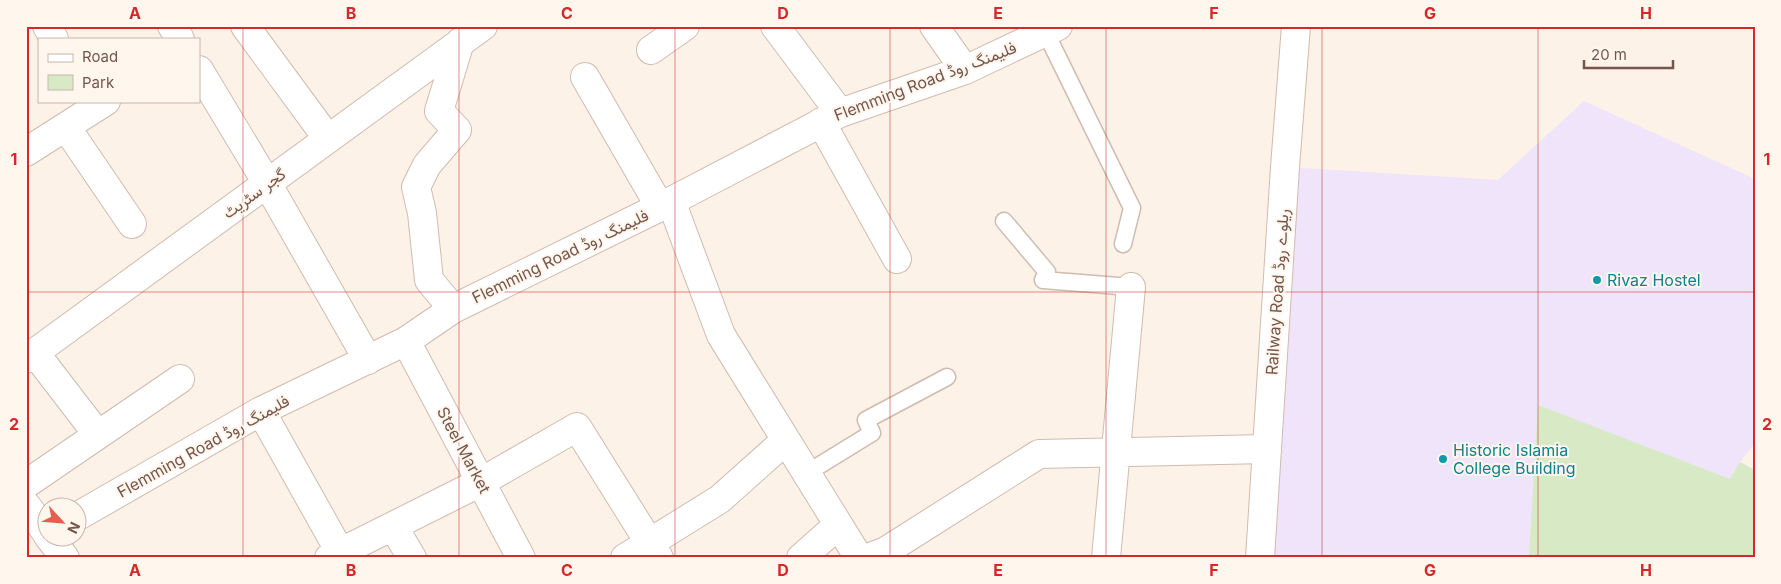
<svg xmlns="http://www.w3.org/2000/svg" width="1781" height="584" viewBox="0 0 1781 584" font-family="Inter,Vazirmatn,sans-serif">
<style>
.education{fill:#efe4f9}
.green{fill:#d8eac5}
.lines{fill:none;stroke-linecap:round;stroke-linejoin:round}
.service-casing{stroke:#d0bbaf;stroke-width:19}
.minor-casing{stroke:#d0bbaf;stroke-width:30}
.tertiary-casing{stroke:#d0bbaf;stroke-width:30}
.secondary-casing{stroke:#d3baad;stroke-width:30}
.service{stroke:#fff;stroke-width:16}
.minor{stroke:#fff;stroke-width:28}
.tertiary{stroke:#fff;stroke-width:28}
.secondary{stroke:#fff;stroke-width:28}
.grid{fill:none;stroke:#d62828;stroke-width:1;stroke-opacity:0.55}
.culture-dot{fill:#0f9aa8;stroke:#fff6ee;stroke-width:2}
.labels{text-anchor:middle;stroke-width:4;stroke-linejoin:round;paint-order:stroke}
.street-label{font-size:16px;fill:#76564b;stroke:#fff6ee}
.culture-label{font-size:16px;fill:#0d838f;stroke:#fff6ee;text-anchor:start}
.neatline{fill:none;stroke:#d62828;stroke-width:2}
.grid-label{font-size:16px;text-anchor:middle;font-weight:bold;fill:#d62828}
</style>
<rect width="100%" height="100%" fill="#fcf2e7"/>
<path class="education" d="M1584,101L1755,179V443L1740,462L1755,470V558H1264L1285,167L1498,180Z"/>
<path class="green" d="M1538,405L1730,479L1740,462L1755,470V558H1529Z"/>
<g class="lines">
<g class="service-casing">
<path id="service" d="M1046,33L1132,208L1123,244
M1004,221L1047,272L1043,280L1131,287
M807,473L872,433L866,420L947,377"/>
</g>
<g class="minor-casing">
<path id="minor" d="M47,26L54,39
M172,26L180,39
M245,26L328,139
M775,26L840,113
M934,26L965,70
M651,50L685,26
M199,70L267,183L368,360
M585,77L660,207
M821,122L897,259
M66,127L132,224
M26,152L106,101
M671,201L721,335L859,558
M453,309L429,280L422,213L416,187L427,165L457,130L439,111L460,42
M406,341L521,558
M35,353L98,435
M26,359L483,26
M261,411L340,552
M26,484L180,379
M393,526L412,558
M329,558L481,482L577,427L659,558
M625,558L720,499L786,440
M801,558L838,525
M868,558L886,551L1039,454L1267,449
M1106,558L1131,287"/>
</g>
<g class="tertiary-casing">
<path id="tertiary" d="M26,505L48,535
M78,516L261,411L406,341L453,309L660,207L840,113L965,70L1058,26
M48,536L65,558"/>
</g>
<g class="secondary-casing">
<path id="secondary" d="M1260,558L1285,167L1296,26"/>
</g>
<use href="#service" class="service"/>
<use href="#minor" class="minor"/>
<use href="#tertiary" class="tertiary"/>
<use href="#secondary" class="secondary"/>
</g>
<path class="grid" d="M243,26V558M459,26V558M675,26V558M890,26V558M1106,26V558M1322,26V558M1538,26V558M26,292H1755"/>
<g class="culture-dot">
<circle cx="1597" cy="280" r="5"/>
<circle cx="1443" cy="459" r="5"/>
</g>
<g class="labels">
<g class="street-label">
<text transform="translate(925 81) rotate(-21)" y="6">Flemming Road فلیمنگ روڈ</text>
<text transform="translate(254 193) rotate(-36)" y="6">گجر سٹریٹ</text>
<text transform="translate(560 256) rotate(-26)" y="6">Flemming Road فلیمنگ روڈ</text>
<text transform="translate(1277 292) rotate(-86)" y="6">Railway Road ریلوے روڈ</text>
<text transform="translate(203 446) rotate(-29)" y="6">Flemming Road فلیمنگ روڈ</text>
<text transform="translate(464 450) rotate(62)" y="6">Steel Market</text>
</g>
<g class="culture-label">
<text x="1607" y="286">Rivaz Hostel</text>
<text x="1453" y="456">Historic Islamia<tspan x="1453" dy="18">College Building</tspan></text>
</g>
</g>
<rect width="1781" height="584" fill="none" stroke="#fff6ee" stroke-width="55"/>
<rect x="38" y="38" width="162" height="65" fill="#fff6ee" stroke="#c8b6ad"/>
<rect x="48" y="54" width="25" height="8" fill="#ffffff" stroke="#c8b6ad"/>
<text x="82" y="62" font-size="15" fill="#76564b">Road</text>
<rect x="48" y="75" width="25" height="15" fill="#d8eac5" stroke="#c8b6ad"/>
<text x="82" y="88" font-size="15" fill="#76564b">Park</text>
<g transform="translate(62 522) rotate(116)"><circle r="24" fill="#fff6ee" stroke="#c8b6ad"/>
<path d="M0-4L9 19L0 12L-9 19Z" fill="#e55e4e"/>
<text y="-8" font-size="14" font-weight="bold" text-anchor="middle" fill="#76564b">N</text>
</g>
<path d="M1584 60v8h89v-8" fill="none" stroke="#76564b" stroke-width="2.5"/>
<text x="1591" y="60" font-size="15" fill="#76564b" stroke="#fff6ee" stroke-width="4" paint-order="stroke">20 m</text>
<rect x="28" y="28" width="1726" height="528" class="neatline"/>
<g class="grid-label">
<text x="135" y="19">A</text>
<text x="351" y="19">B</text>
<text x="567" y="19">C</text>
<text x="783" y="19">D</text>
<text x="998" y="19">E</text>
<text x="1214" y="19">F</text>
<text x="1430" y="19">G</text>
<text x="1646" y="19">H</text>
<text x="14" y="165">1</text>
<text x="1767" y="165">1</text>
<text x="14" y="430">2</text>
<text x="1767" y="430">2</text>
<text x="135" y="576">A</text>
<text x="351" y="576">B</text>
<text x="567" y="576">C</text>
<text x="783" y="576">D</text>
<text x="998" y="576">E</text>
<text x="1214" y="576">F</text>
<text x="1430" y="576">G</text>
<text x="1646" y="576">H</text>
</g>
</svg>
